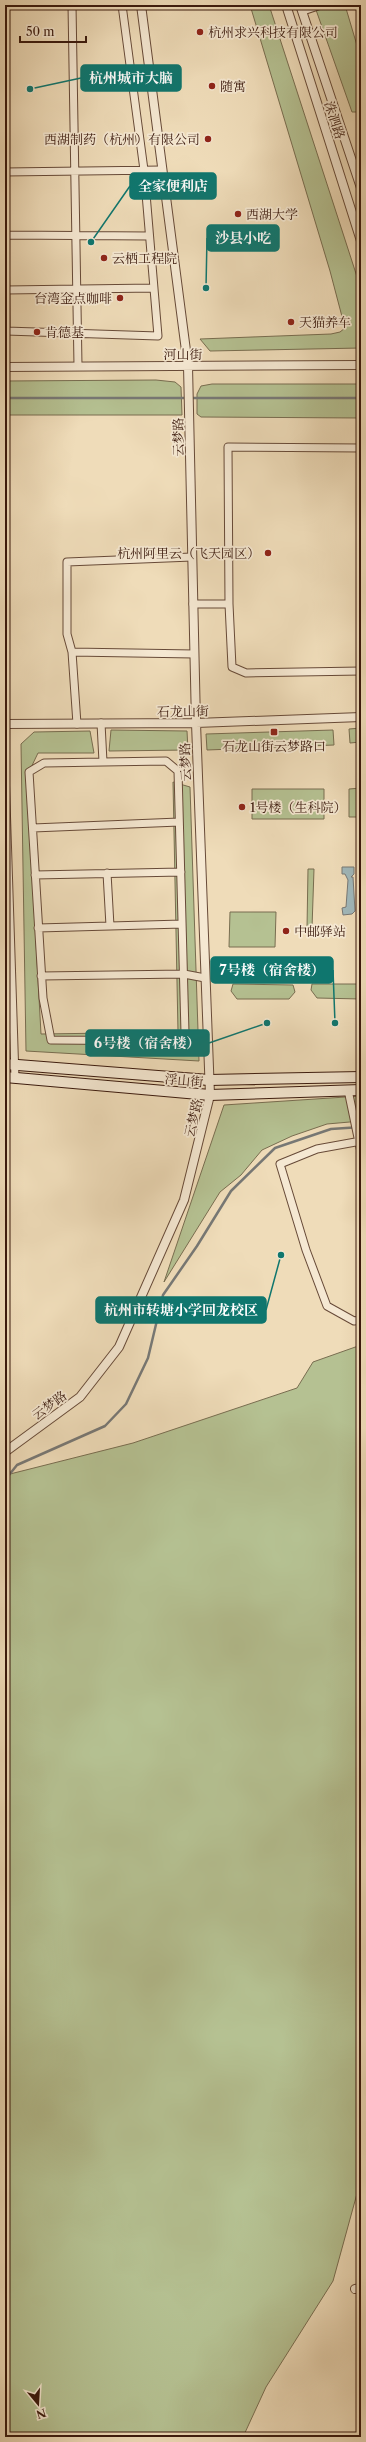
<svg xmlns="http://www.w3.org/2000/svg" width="366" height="2442" viewBox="0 0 366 2442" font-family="'Libre Caslon Text','Noto Serif SC',serif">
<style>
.green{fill:#b5c192;stroke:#786d50}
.water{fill:#a0b8bb;stroke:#777875}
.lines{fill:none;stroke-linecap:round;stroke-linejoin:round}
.stream{stroke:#777875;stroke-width:2.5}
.minor-casing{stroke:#674a38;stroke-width:9}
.tertiary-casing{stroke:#674a38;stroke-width:10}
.secondary-casing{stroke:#3a190d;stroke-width:12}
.minor{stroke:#f5e8d2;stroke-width:7}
.tertiary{stroke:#f5e8d2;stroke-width:8}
.secondary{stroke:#f5e8d2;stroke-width:10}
.poi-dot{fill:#8f2418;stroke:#f5e8d2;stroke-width:1.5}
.labels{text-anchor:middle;stroke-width:3.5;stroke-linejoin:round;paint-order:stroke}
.poi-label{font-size:13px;fill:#3a190d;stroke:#f5e8d2;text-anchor:start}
.street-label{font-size:13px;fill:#3a190d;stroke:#f5e8d2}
.leader{fill:none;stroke:#0f766e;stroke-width:1.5}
.callout-dot{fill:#0f766e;stroke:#f5e8d2;stroke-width:1.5}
.callout{fill:#0f766e;stroke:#0f766e;stroke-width:1.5}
.callout-label{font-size:14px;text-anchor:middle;font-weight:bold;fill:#fff}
</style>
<rect width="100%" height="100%" fill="#efdcb9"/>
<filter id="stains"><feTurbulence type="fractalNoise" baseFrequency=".005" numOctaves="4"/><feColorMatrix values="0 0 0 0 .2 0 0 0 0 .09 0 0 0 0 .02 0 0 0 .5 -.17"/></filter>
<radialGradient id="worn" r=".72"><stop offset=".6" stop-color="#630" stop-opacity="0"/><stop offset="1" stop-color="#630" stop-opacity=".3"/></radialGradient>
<path class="green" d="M250,5H269L361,289V348L210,351L200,339L331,334L340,332L345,328L330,271Z
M321,5H345L361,59V112H352L315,7Z
M156,380L175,382L181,387L182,415H5V381Z
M212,384H361V418L201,417L197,414V394L201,386Z
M361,728V742L350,743L349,729Z
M111,730L187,731L188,750L109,751Z
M333,730L334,745L207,750L206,734Z
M90,731L94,753H38L27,776L41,1034L178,1032L173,782L190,787L199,1061L26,1051L21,744L34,732Z
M361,788V817H349V789Z
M252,789H324V819H252Z
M308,869H314L312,928H307Z
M230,912H276L275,947H229Z
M233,984L293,985L295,992L289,999H237L231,991Z
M312,984H361V999L317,998L311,990Z
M361,1096V1121L327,1124L292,1136L262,1150L241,1175L220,1192L164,1282L224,1105Z
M361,1345V2179L333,2281L266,2387L243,2437H5V1481L10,1474L133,1443L297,1388L313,1362Z"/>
<path class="water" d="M342,867H354V874L351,877H353L355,911L352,914L343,915L342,908L346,907L348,880L345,874H342Z"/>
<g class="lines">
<path class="stream" d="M5,398H361
M5,1480L17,1465L105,1426L126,1404L148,1358L163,1295L197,1246L231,1191L275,1148L331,1129L361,1127"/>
<g class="minor-casing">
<path id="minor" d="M72,5L78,366
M303,11L321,5
M5,172L162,170
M5,216L6,331L158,336L144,170L122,5
M5,235L149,236
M6,290L154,288
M361,448L228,447L229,604L232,667L246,673L361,671
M193,604H229
M72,652L67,634V562L192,557
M101,723L103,762L166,761L178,771L185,1033L181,1041L51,1040L43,998L29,772L44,763L103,762
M77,724L72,652L194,654
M5,770L15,1078
M33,828L179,822
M107,873L110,926
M35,875L181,872
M38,928L182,924
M41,976L184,974L205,978
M348,1090L361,1152
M361,1141L317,1149L280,1164L306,1250L327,1306L354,1321L361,1320"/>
</g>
<g class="tertiary-casing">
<path id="tertiary" d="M286,5L361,241
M300,5L361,188
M5,367L361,365
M5,724L196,723L361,717
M5,1452L80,1397L119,1347L184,1200L210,1095L196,723L188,366L141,5
M355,2289L361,2288"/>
</g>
<g class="secondary-casing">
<path id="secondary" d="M5,1064L209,1080L361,1077
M5,1077L210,1095L361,1090"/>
</g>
<use href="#minor" class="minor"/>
<use href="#tertiary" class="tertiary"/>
<use href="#secondary" class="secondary"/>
</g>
<g class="poi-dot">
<circle cx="200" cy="32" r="4"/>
<circle cx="212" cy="86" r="4"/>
<circle cx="208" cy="139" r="4"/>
<circle cx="238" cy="214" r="4"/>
<circle cx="104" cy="258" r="4"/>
<circle cx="120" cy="298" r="4"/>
<circle cx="291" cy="322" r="4"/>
<circle cx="37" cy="332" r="4"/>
<circle cx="268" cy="553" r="4"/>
<rect x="270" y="728" width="8" height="8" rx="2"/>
<circle cx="242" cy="807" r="4"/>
<circle cx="286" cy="931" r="4"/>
</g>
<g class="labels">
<g class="poi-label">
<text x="208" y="37">杭州求兴科技有限公司</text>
<text x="220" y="91">随寓</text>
<text x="200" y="144" text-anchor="end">西湖制药（杭州）有限公司</text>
<text x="246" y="219">西湖大学</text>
<text x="112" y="263">云栖工程院</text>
<text x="112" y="303" text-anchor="end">台湾金点咖啡</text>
<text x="299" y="327">天猫养车</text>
<text x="45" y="337">肯德基</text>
<text x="260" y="558" text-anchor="end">杭州阿里云（飞天园区）</text>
<text x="274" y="751" text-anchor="middle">石龙山街云梦路口</text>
<text x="250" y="812">1号楼（生科院）</text>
<text x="294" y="936">中邮驿站</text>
</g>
<g class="street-label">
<text transform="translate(335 120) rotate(72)" y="5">洙泗路</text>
<text x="183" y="359">河山街</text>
<text transform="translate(178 437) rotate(-91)" y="5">云梦路</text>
<text transform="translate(183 711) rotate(-1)" y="5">石龙山街</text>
<text transform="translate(185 762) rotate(-92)" y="5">云梦路</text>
<text transform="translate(184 1080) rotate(5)" y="5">浮山街</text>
<text transform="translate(193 1118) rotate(-77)" y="5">云梦路</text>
<text transform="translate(49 1405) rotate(-36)" y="5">云梦路</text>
</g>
</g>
<path class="leader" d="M30 89L81 78M91 242L130 186M206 288L207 238M335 1023L333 970M267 1023L209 1043M281 1255L266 1310"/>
<g class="callout-dot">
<circle cx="30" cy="89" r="4"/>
<circle cx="91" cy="242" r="4"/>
<circle cx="206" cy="288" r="4"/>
<circle cx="335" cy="1023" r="4"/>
<circle cx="267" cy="1023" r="4"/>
<circle cx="281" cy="1255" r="4"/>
</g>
<g class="callout">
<rect x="81" y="65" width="100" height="26" rx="4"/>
<rect x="130" y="173" width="86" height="26" rx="4"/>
<rect x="207" y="225" width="72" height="26" rx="4"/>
<rect x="211" y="957" width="122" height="26" rx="4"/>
<rect x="86" y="1030" width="123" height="26" rx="4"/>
<rect x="96" y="1297" width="170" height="26" rx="4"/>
</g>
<g class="callout-label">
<text x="131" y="83">杭州城市大脑</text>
<text x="173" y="191">全家便利店</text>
<text x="243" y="243">沙县小吃</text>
<text x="272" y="975">7号楼（宿舍楼）</text>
<text x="147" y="1048">6号楼（宿舍楼）</text>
<text x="181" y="1315">杭州市转塘小学回龙校区</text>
</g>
<rect width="366" height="2442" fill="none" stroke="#efdcb9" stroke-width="20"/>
<rect x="6" y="6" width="354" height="2430" fill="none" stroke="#3a190d" stroke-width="2"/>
<rect x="10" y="10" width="346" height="2422" fill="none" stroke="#3a190d"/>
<g transform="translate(38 2404) rotate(162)" stroke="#f5e8d2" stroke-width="3" paint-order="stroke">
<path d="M0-3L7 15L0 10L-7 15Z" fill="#3a190d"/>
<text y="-6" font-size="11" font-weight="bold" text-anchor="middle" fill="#3a190d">N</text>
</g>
<path d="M20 36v6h66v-6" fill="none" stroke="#3a190d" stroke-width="2"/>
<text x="26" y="36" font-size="12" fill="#3a190d" stroke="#f5e8d2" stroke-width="3" paint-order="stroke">50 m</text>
<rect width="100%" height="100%" filter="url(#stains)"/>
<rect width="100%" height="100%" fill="url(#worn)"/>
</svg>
